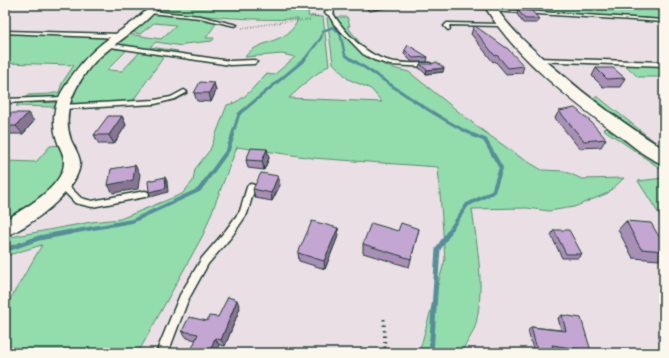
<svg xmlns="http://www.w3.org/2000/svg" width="669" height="358" viewBox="0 0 669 358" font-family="Pangolin,sans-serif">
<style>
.green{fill:#93dcac;stroke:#598c70}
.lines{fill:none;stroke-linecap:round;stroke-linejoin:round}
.stream-far3{stroke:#568e99;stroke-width:2.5}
.stream-far2{stroke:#568e99;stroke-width:3}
.stream-far1{stroke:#568e99;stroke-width:4}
.stream{stroke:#568e99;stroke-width:5}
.service-casing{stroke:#1f3d34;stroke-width:3}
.minor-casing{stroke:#1f3d34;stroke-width:3}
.tertiary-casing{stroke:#1f3d34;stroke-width:3}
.path-far1{stroke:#1f3d34;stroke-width:1.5;stroke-dasharray:0.5 2;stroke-linecap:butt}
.path{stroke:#1f3d34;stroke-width:3;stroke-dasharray:1.5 4;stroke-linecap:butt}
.service{fill:#fbf7ec;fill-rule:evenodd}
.minor{fill:#fbf7ec;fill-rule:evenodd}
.tertiary{fill:#fbf7ec;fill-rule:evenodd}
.wall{fill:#a88fb5;stroke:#1f3d34}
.shaded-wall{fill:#887493;stroke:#1f3d34}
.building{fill:#c3a6d2;stroke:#1f3d34}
</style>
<rect width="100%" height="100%" fill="#eadfe4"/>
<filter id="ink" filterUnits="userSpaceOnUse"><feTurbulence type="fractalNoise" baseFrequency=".025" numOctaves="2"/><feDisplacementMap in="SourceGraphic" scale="8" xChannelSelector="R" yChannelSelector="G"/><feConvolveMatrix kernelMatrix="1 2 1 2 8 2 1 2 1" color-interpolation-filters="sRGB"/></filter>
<g filter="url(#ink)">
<path class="green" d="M158,5H309L308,16L323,17L329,65L311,78L289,98L382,102L371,89L348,79L333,63L327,18L329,16L335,23L336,22L335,17H347L350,26H347L366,51L381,58L383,64L389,67L409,72L479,128L520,157L542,170L564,171L582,179L624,178L608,193L574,207L549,211L527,208L472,209C477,246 485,286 476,323C474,333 466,344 460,353H419L445,259L438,167L313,158L237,147L203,235L138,353H5V308L42,245L5,256V238L91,222L120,219L182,194L193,181L195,169L210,150L227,105C244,102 254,86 266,74L274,75L295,57L282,54L245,57C258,38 289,45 298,19C251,21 204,16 157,11H155Z
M536,5H664V19L542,12Z
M154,13L202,18L217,22L206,38H214L212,41L184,44L182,46L156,42L150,47L178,51L175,53L113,44L128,34L161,39L176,25L154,23L140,34L131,32Z
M5,33L112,37L64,95L56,97L25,98L28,95L50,94L59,92L62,83L74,65L5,63Z
M109,48L127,50L107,70L122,71L140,52L165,55L132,102L76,104L69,102L80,77Z
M624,64L664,66V77H638Z
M598,97L664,149V153L587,98Z
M20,102L57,103L54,107L16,106Z
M610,128L664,163V171L603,129Z
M62,145L68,161L53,191L5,225V161L36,162L50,146Z
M664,178V222L638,181Z"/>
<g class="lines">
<path class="stream-far3" d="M333,27L340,33L345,55L352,60
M304,60L321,38L323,31L333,27"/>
<path class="stream-far2" d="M351,59C392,84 431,115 475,136
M232,136L239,114L305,59"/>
<path class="stream-far1" d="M66,233L132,221L199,190L228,150L233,135
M448,233L467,205L493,192L501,168L485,140L473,135"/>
<path class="stream" d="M5,250L39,238L71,232
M431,353L438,249L449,232"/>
<g class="service-casing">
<path id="service" d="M387,5H397L370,10L368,9Z
M431,5L491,7L493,9L664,20V22L492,11L490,9L433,6Z
M151,11L200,16L237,25L235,26L200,18L149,13V12Z
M328,12H332C344,32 366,56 390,61C402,64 417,63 430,63L433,65L430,67L390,65L374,60L363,54L334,24L328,13Z
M447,23L501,24L503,25L501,26L450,25L449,26L450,29L448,30L444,26Z
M5,31L120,34L123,36L120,38L5,33Z
M106,43L230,61L254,60L257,62L254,64L230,65L104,46V44Z
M537,58L664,62V66L535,61V59Z
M184,90L187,92L186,93L175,99L155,104L62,109L59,107L62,105L155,100L171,97Z
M63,97L65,98V100L5,103V99Z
M62,181L65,182L81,198L92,201L145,191L148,192L149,194L148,196L145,197L92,207L75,203L59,186L58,184L59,182Z
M251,184L254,185L255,187L247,214L232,236L208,264L188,300L168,353H156L180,295L202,258L226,230L240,211L247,187L248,185Z"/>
</g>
<g class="minor-casing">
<path id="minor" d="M151,5H160C139,34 102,46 83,77C70,96 63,117 71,140C74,147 79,154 80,162C80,190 29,228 5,236V220C24,209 63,187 64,163C65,155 59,147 57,140C51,122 54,103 64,88C75,70 87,55 104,42C120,30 138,21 151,5Z
M327,5H335L333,15L330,16L325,13Z"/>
</g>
<g class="tertiary-casing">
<path id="tertiary" d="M484,5H494C511,31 534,51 558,71C591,100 627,126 664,149V164C648,160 634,146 621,137C572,101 514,57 484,5Z"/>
</g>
<path class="path-far1" d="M242,28L289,21L309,20L312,16H319"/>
<path class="path" d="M384,319L385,353"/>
<use href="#service" class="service"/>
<use href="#minor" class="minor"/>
<use href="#tertiary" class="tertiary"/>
</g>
<path class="wall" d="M511,5H529L527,10L513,9Z
M518,10L539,19L537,23H523L517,14Z
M473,28L524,66L522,73L506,74L495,61L493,62L471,34Z
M405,50L428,57L427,62H412L404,54Z
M420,64L443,72L426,74L419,68Z
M596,68L625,78L620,87H603L592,76Z
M214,83L216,91L211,102L197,101L194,93Z
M5,107L9,113L34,121L23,134H5Z
M559,111L606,139L601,147L579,148L555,118Z
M122,116L126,125L114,144H99L94,135Z
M267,149L269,158L264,170L248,168L246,160Z
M280,185L272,201L255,198L253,189Z
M626,221L664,245V255L659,260L633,258L618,230Z
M338,228V236L325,269L299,261L298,253Z
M419,229L409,267L363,253V244L398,231Z
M554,230L582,254L578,258H562L551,235Z
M240,308L225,346L187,338L182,331L207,321L218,317Z
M562,315L591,351L587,353H578L553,349L554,353H534L528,331L531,327L561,330L558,318Z"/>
<path class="shaded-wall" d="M444,68L443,72L426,74L427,70Z
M214,83L216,91L211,102L209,93Z
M5,107L9,113L5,117Z
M28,113L34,121L23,134L16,126Z
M122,116L126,125L114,144L109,135Z
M267,149L269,158L264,170L262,161Z
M135,165L140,174L138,189L113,193L108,185Z
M278,176L280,185L272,201L271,193Z
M165,177L167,181L168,192L151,197L149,192Z
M338,228V236L325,269L324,261Z
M237,300L240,308L225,346L221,340Z
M215,338L219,345L216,353H209Z"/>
<path class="building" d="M518,10L532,11L539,19H525Z
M475,26L508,49L524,66L508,68L497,55L495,56L473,28Z
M408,45L428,57L413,58L405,50Z
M436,62L444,68L427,70L420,64H432Z
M596,68H613L625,78L607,79Z
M200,82L214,83L209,93H194Z
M575,108L591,122L606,139L584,141L559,111Z
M5,113H28L16,126H5Z
M108,116H122L109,135H94Z
M251,148L267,149L262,161L246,160Z
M135,165L133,180L108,185L111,169Z
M261,173L278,176L271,193L253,189Z
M165,177L166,188L149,192L148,181Z
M312,221L338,228L324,261L298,253Z
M626,221L651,223L664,245V251L641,249Z
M371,223L398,231L401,223L419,229L411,259L363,244Z
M554,230H569L582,254H566Z
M228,297L237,300L221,340L215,338L209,353H190L198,334L182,331L189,317L207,321L209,316L218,317Z
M562,315L581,318L591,351L552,345L554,353H538L531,327L566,331Z"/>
</g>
<rect width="669" height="358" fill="none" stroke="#fbf7ec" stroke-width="20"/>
<rect x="10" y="10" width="649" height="338" fill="none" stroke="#1f3d34" stroke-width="1.5" filter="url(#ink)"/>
</svg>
